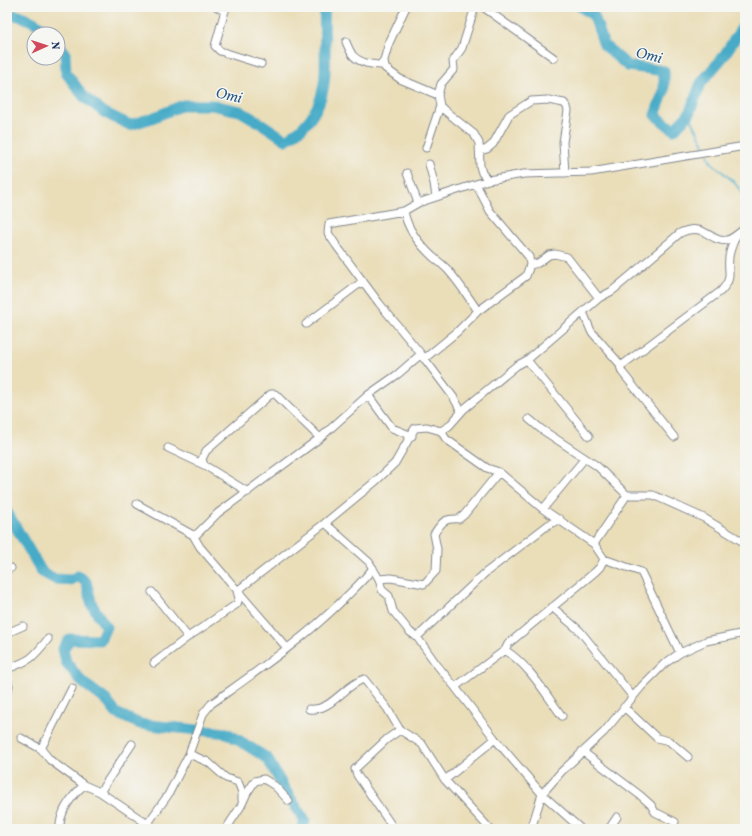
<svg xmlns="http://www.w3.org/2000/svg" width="752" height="836" viewBox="0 0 752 836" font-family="Vollkorn,serif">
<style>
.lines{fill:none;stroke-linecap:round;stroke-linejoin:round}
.stream{stroke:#47abc7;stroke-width:2}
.river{stroke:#47abc7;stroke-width:11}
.minor-casing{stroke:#82868c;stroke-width:9}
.minor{stroke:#fff;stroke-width:7}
.labels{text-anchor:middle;stroke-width:3;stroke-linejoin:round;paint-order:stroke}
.water-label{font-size:15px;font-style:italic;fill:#2a5a83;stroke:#f6f6f2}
</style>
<rect width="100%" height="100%" fill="#f6f6f2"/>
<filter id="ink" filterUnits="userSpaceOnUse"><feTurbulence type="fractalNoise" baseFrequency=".025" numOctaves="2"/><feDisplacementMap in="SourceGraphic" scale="8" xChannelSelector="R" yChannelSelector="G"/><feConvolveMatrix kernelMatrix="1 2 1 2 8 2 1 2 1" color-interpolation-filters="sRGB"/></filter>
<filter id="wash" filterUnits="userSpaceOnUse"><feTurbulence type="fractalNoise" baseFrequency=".012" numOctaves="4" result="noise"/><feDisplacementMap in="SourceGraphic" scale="16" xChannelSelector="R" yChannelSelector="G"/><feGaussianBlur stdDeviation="0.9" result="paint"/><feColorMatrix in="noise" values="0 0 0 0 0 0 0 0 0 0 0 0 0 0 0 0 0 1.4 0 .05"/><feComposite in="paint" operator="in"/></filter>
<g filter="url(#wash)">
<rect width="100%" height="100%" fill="#eadeb9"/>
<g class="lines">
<path class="stream" d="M689,114L707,151
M708,155L711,162L734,182L745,197"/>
<path class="river" d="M581,7L594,16L604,45L628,66L664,71V91L655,115L674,130L689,114L701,83L723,57L745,23
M7,14C22,15 38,22 49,34
M58,44L65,52L66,73L84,97L105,113L130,125L152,118L183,105H212L240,111L262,124L286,140C291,136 298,132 303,127C337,93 321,49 325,7
M7,512L42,572L55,579L71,580L78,576L86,582L92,605L106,627L100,640L70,639L63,649L66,662L82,682L106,700L116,713L140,724L227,733L267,758L284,788L305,821L302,829"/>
</g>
</g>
<g filter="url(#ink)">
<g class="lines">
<g class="minor-casing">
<path id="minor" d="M217,7L225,11
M226,7L215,46L220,51L261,64
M483,7L554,58
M346,42C351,54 353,59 366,63C371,64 375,65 380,65L384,60L385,68L400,79L438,95L440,106L444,110L474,134L479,143L480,166L482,173L488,180
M384,60L389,43L406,7
M438,95L441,84L454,69L453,61L462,48L475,7
M426,148L440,106
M480,151L487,149L493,144L509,115L531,101L548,100L564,103L567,107L568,111L563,142L565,173
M429,164L434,183L436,197
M407,173L418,203
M404,211C407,229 420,245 433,257C438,261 443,265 447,269C459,282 468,297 478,311
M530,265L538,263L549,255L555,254L567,257L599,298
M583,312L591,331L619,363L622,372L674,437
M306,324L363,281
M424,359L457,332L478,311L526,276L530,265L529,257L490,211L476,184
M527,360L589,436
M621,366L721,291C734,276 727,274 729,257C730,249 733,243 736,236
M368,395L392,428L412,436
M464,409L461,411L454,398L421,354L379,303L336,245L328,233L329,224L404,211L418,203L488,180L524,174L591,172L745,146
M529,419L541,429L597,466L627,495H653L704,518L745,543
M441,431L449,426L464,409L516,366L527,360L599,298L612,291L630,276L680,233C705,221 711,244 727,240C734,238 739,233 745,228
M168,448L204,465
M248,492L204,465L202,459L206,451L271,394H275L320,438
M137,504L193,535L197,534L218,513L320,438L368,395L398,374L421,354
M543,509L585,458
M325,523L369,562L379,579L382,590L389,596L393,611L410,632L417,637L437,665L455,687L505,650L508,644L595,572L600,567L604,559
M193,535L200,547L287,648
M594,544L627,495
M7,569L11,568
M379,579L391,578L424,584L436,571L437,549L434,534C442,522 444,518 459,519L464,515L499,472
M152,592L188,637
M552,607L580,631L633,697
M7,633L23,626
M417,637L485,573L548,525L560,519
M505,650C530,666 544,692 562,716
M154,663L188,637L237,604L239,598L237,591L325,523L376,481L395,463L415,428L427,427L441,431L446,439L487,468L499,472L543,509L594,544L604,559L641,572L680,653
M7,669C31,660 32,659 48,639
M7,680L9,686L7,691
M455,687L495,739
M624,707L657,738L669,741L688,757
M309,709C331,712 344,685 364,679L387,708L400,730L422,744L445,780L490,829
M21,738L41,749L50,760L84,785L100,792L155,829
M41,749L72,688
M582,751L641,796L651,805L655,812L675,822
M189,754L208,762L226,778L238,782L242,792V800
M445,780L495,739L542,794L581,829
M100,792L132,744
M148,823L168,795L189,754L203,714L211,704C257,671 304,639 344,599C354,589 365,579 373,568
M60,829C59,812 72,796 84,785
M226,829L241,806L247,793L255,781L264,779L275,786L289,801
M394,829L357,775L355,769L387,739L400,730
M530,829L533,823L542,794L561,772L604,732L642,686L664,664L680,653L706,641L740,634L745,632
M609,829L617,817"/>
</g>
<use href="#minor" class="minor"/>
</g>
</g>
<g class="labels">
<g class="water-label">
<text transform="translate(649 55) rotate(14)" y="5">Omi</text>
<text transform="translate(229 95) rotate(13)" y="5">Omi</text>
</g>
</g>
<rect width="752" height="836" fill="none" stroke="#f6f6f2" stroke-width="24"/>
<g transform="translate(46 46) rotate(87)"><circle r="19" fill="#f6f6f2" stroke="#9ea6b7"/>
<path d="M0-3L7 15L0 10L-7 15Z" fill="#d1495b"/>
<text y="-6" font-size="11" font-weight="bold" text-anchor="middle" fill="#1b2f5e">N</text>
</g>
</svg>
